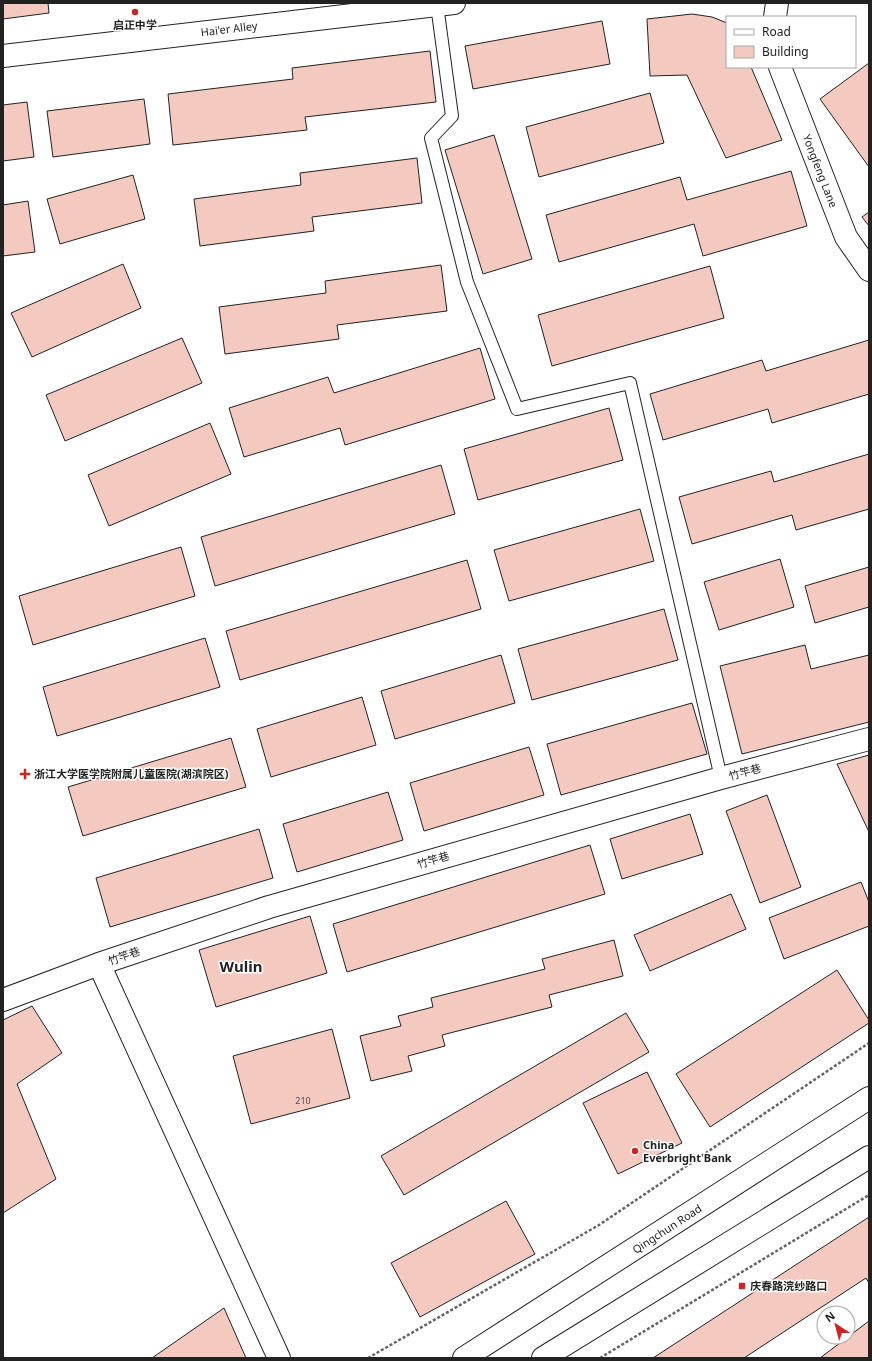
<svg xmlns="http://www.w3.org/2000/svg" width="872" height="1361" viewBox="0 0 872 1361" font-family="'Noto Sans','Noto Sans SC',sans-serif">
<style>
.building{fill:#f3c9c0;stroke:#222}
.lines{fill:none;stroke-linecap:round;stroke-linejoin:round}
.lane-casing{stroke:#222;stroke-width:14}
.street-casing{stroke:#222;stroke-width:24}
.primary-casing{stroke:#222;stroke-width:24}
.path{stroke:#646464;stroke-width:2.5;stroke-dasharray:3 2;stroke-linecap:butt}
.lane{stroke:#fff;stroke-width:12}
.street{stroke:#fff;stroke-width:22}
.primary{stroke:#fff;stroke-width:22}
.poi-dot{fill:#c62828;stroke:#fff;stroke-width:1.5}
.labels{text-anchor:middle;stroke-width:3;stroke-linejoin:round;paint-order:stroke}
.number-label{font-size:9px;fill:#564c4a}
.poi-label{font-size:11px;font-weight:bold;fill:#222;stroke:#fff;text-anchor:start}
.street-label{font-size:11px;fill:#222;stroke:#fff}
.district-label{font-size:15px;font-weight:bold;fill:#222;stroke:#fff}
</style>
<rect width="100%" height="100%" fill="#fff"/>
<path class="building" d="M3,3H48L49,13L3,19Z
M692,14L712,17L727,23V67H751L782,140L726,158L687,75L650,76L647,19Z
M602,21L610,64L473,89L465,46Z
M430,51L436,102L305,117L307,130L173,145L168,94L293,79L292,68Z
M869,63V167L820,99Z
M650,93L664,143L539,177L526,127Z
M144,99L150,144L53,157L47,111Z
M27,102L34,157L3,161V105Z
M494,135L532,259L483,274L445,150Z
M417,158L422,203L312,217L314,231L200,246L194,199L301,185L300,173Z
M791,171L807,226L703,256L694,224L559,262L546,215L680,177L687,200Z
M133,175L145,219L60,244L47,199Z
M28,201L35,252L3,256V205Z
M869,212V226L862,217Z
M123,264L141,308L32,357L11,313Z
M441,265L447,311L337,325L339,339L225,354L219,307L326,293L325,281Z
M710,266L724,318L552,366L538,315Z
M182,338L202,383L65,441L46,395Z
M869,340V394L772,423L768,409L663,440L650,394L762,360L766,371Z
M480,348L495,399L345,445L340,428L244,457L229,408L328,377L334,393Z
M609,408L623,460L478,500L464,449Z
M210,423L231,474L109,526L88,475Z
M869,454V509L796,530L792,515L692,544L679,497L771,471L774,482Z
M441,465L455,514L215,586L201,537Z
M640,509L654,561L509,601L494,550Z
M181,547L195,596L33,645L19,596Z
M780,559L794,607L719,630L704,582Z
M467,560L481,609L240,680L226,631Z
M869,567V607L815,623L805,586Z
M664,609L678,660L532,700L518,649Z
M205,638L220,687L57,736L43,687Z
M805,645L811,669L869,655V722L742,754L720,666Z
M501,655L515,703L395,739L381,691Z
M362,697L376,745L271,777L257,729Z
M692,703L707,754L561,795L547,744Z
M231,738L246,787L83,836L68,787Z
M529,747L544,795L424,831L410,783Z
M869,755V832L837,764Z
M388,792L403,840L297,872L283,824Z
M767,795L801,887L760,903L726,811Z
M690,814L703,854L622,879L610,839Z
M259,829L273,878L110,927L96,878Z
M590,845L605,894L347,972L333,924Z
M861,882L869,902V926L784,959L769,918Z
M731,894L746,929L650,971L634,935Z
M310,916L327,973L216,1007L199,950Z
M614,940L623,976L549,995L552,1007L442,1035L445,1046L408,1056L412,1071L371,1081L360,1036L401,1026L398,1016L433,1007L431,998L545,969L542,959Z
M837,970L869,1020V1023L710,1127L676,1074Z
M32,1006L62,1053L17,1084L56,1179L3,1213V1020Z
M626,1013L649,1052L404,1195L381,1156Z
M332,1029L350,1098L251,1124L233,1056Z
M647,1072L682,1143L618,1174L583,1103Z
M506,1201L535,1254L420,1317L391,1263Z
M869,1217V1283L866,1278L744,1358H653Z
M224,1308L246,1358H152Z
M869,1321V1358H820Z"/>
<g class="lines">
<g class="lane-casing">
<path id="lane" d="M437,5L452,116L431,138L467,282L517,409L630,383L721,778"/>
</g>
<g class="street-casing">
<path id="street" d="M775,17L777,3
M3,56L454,3
M780,67L846,237L869,270
M99,964L279,1358
M3,1000L99,964L269,907L721,778L869,739"/>
</g>
<g class="primary-casing">
<path id="primary" d="M464,1358L869,1098
M543,1358L869,1157"/>
</g>
<path class="path" d="M368,1358L599,1225L869,1043
M600,1358L869,1195"/>
<use href="#lane" class="lane"/>
<use href="#street" class="street"/>
<use href="#primary" class="primary"/>
</g>
<g class="poi-dot">
<circle cx="135" cy="12" r="4"/>
<path d="M23 768h4v4h4v4h-4v4h-4v-4h-4v-4h4z"/>
<circle cx="635" cy="1151" r="4"/>
<rect x="738" y="1282" width="8" height="8" rx="2"/>
</g>
<g class="labels">
<g class="number-label">
<text x="303" y="1104">210</text>
</g>
<g class="poi-label">
<text x="135" y="29" text-anchor="middle">启正中学</text>
<text x="34" y="778">浙江大学医学院附属儿童医院(湖滨院区)</text>
<text x="643" y="1149">China<tspan x="643" dy="13">Everbright Bank</tspan></text>
<text x="750" y="1290">庆春路浣纱路口</text>
</g>
<g class="street-label">
<text transform="translate(229 29) rotate(-7)" y="4">Hai'er Alley</text>
<text transform="translate(820 171) rotate(69)" y="4">Yongfeng Lane</text>
<text transform="translate(745 772) rotate(-15)" y="4">竹竿巷</text>
<text transform="translate(433 860) rotate(-16)" y="4">竹竿巷</text>
<text transform="translate(124 956) rotate(-19)" y="4">竹竿巷</text>
<text transform="translate(667 1229) rotate(-33)" y="4">Qingchun Road</text>
</g>
<g class="district-label">
<text x="241" y="972">Wulin</text>
</g>
</g>
<rect width="872" height="1361" fill="none" stroke="#222222" stroke-width="8"/>
<rect x="726" y="16" width="130" height="52" fill="#ffffff" stroke="#a7a7a7"/>
<rect x="734" y="29" width="20" height="6" fill="#ffffff" stroke="#a7a7a7"/>
<text x="762" y="36" font-size="12" fill="#222222">Road</text>
<rect x="734" y="46" width="20" height="12" fill="#f3c9c0" stroke="#a7a7a7"/>
<text x="762" y="56" font-size="12" fill="#222222">Building</text>
<g transform="translate(836 1325) rotate(324)"><circle r="19" fill="#ffffff" stroke="#a7a7a7"/>
<path d="M0-3L7 15L0 10L-7 15Z" fill="#c62828"/>
<text y="-6" font-size="11" font-weight="bold" text-anchor="middle" fill="#222222">N</text>
</g>
</svg>
